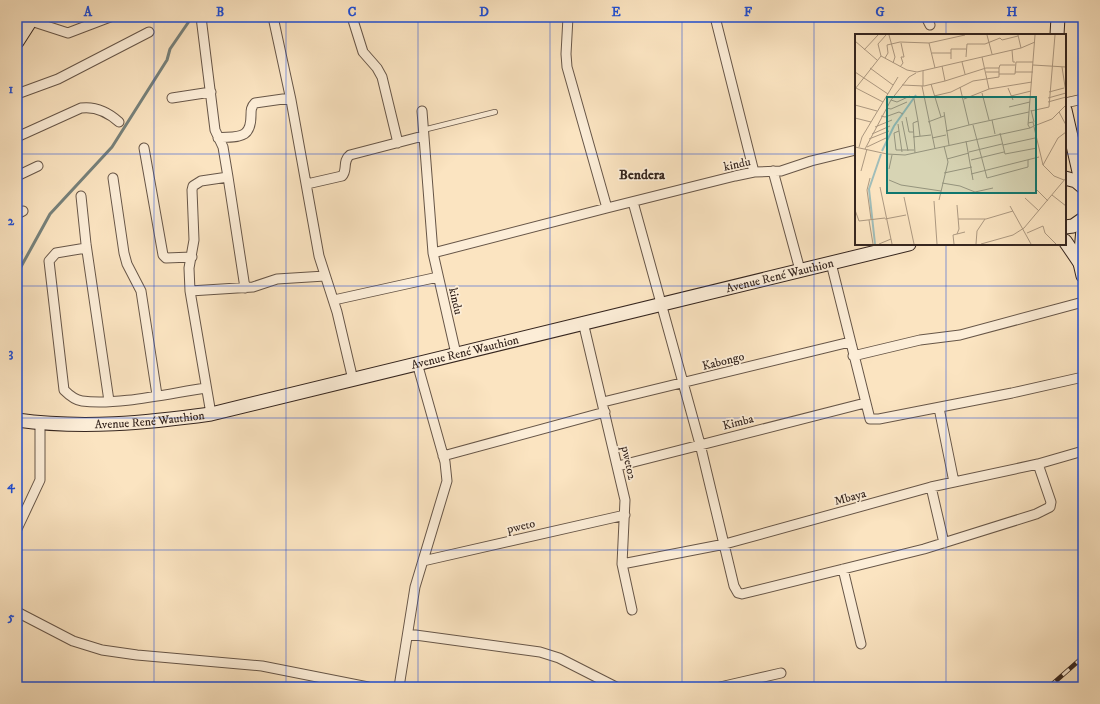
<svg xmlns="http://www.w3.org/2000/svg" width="1100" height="704" viewBox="0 0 1100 704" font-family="'IM FELL DW Pica',serif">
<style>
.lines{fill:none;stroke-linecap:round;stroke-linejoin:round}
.stream{stroke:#76817b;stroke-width:3}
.lane-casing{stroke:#675648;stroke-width:6}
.street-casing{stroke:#675648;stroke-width:11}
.secondary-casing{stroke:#36261f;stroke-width:15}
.lane{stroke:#fcedd7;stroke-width:4.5}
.street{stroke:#fcedd7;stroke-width:9}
.secondary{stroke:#fcedd7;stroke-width:13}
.rail-casing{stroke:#36261f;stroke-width:4.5}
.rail{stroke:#fcedd7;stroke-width:3;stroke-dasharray:9;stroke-linecap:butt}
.grid{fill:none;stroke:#1d4ed8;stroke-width:1;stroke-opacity:0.55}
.labels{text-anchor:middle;stroke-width:3.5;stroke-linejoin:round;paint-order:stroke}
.street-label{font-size:12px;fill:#36261f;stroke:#fcedd7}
.quarter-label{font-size:14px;font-weight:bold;fill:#36261f;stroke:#fcedd7}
.inset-river{fill:none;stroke:#a0bdb9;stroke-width:2}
.inset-road{fill:none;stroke:#ac9880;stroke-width:1}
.view{fill:#0f766e;fill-opacity:0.15;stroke:#0f766e;stroke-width:2}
.inset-edge{fill:none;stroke:#36261f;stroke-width:2}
.neatline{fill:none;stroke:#1d4ed8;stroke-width:1.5}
.grid-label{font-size:13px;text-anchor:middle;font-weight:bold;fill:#1d4ed8}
</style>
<rect width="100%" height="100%" fill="#fbe4c1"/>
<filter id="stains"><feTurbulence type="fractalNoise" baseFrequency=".005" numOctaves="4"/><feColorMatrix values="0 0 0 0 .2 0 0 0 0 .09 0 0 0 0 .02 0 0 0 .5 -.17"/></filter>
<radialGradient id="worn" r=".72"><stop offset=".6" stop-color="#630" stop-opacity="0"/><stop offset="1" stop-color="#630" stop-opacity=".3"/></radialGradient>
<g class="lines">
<path class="stream" d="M17,274L50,214L112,147L167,60L170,49L192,17"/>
<g class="lane-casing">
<path id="lane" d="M423,130L495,112"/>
</g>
<g class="street-casing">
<path id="street" d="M201,17L215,130L223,147L228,177L201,181L193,186L192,190L194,240L189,268L190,291L211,414
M273,17L291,100L319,256L337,312L353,380
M352,17L363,52L377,68L382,77L398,143
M715,17L754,172
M926,17L930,25
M31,21L68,33L110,17
M17,94L58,79L149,32
M172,98L211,92
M1065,103L1083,99
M422,111L433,253L456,354
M17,137L81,108C96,106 108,112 119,122
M218,138C238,136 251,140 251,115C251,110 251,107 255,103L290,98
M144,148L163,255L166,258L192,257
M773,171L800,270
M17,176L38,166
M228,177L245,288
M113,178L124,253L127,264L141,291L157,395
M307,184L342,176C348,170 342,161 350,155L423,136
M81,196L86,244L109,401
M633,202L700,444L734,586L738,593L742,594L924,549L1036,514L1050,507L1051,502L1038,464
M607,208L735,176L754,172L781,171L811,161L856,150
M17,214L23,211
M86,248L56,253L49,261L64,390C69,395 75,400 82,401C116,406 171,393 206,388
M17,253V252
M433,253L607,208L567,67L566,54L568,17
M831,263L870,419H879L1012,393L1083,377
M190,291L253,287L277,279L325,276
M334,300L438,277
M583,322L625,500L622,564L632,610
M853,356L920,340L960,335L1083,302
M603,402L850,342
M939,408L954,482
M443,456L605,412
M618,466L865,403
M931,487L944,543
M17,529L40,480V423
M423,561L625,515
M622,564L725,544L931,487L1038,464L1083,451
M843,569L861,644
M19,613L73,641L102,650L137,655L262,666L368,687
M408,634L540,652L559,658L616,687
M399,687L415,587L447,481L445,462L417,363
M720,687L781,673"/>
</g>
<g class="secondary-casing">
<g id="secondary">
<path d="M1057,35L1058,17"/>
<path d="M17,42L33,17"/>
<path d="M1065,110L1082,185"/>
<path d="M1065,178L1076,181L1083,187"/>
<path d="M1065,227L1073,226L1083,219"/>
<path d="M1083,229L1080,263L1083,276"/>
<path d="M1065,241L1080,263"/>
<path id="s1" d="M17,420C82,429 146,423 211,414L909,244"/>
</g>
</g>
<use href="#lane" class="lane"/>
<use href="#street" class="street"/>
<use href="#secondary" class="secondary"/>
<g class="rail-casing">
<path id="rail" d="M17,684L22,687
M1049,687L1083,657"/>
</g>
<use href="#rail" class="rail"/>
</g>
<path class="grid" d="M154,17V687M286,17V687M418,17V687M550,17V687M682,17V687M814,17V687M946,17V35M17,154H856M1065,154H1083M946,244V687M17,286H1083M17,418H1083M17,550H1083"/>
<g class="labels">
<g class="street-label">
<text transform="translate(737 164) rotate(-12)" y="4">kindu</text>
<text dy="4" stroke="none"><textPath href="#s1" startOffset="780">Avenue René Wauthion</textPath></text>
<text transform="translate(456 301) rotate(77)" y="4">kindu</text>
<text dy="4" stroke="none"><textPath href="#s1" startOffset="456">Avenue René Wauthion</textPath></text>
<text transform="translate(723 361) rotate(-14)" y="4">Kabongo</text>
<text dy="4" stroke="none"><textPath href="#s1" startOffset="133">Avenue René Wauthion</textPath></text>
<text transform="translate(738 422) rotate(-14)" y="4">Kimba</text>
<text transform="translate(629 463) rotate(78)" y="4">pweto2</text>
<text transform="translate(850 497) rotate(-15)" y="4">Mbaya</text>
<text transform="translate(521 526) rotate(-13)" y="4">pweto</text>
</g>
<g class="quarter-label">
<text x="642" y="179">Bendera</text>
</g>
</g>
<g transform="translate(855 34)">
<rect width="211" height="211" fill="#fbe4c1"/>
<path class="inset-river" d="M27,117L39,92L61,61M20,210L14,155L26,120"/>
<path class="inset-road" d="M31,1L23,10L26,22L52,36L62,38L166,14L180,8M34,1L40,23L38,29M132,1L137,20M163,1L166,14M0,7L22,26M74,9L80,34M9,16L23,1M157,16L158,28H160M77,19H96M111,23L112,10H130L145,4L147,6L163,2M127,23L134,55M30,24L33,19L32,11L45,8L74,9L110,1M96,25V15H111M107,28L110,40M178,31L211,33M87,32L90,47M45,33L48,29L46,23H49L46,9M207,33L211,59M15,34L38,51M144,34L145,31H160M0,38L33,60M131,38H144M160,38H178M76,50L86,83M47,51L69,52L90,47L131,34H144V40M67,52L80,115M68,52V37M1,54L28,68M153,54L158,66M0,55L26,22M194,58L209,54M127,59L134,86M79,62L96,58L118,47L144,43V40H160L161,28H178M156,62L176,57M193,64L211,59M59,65L63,87L58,89L60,119M109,65L134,55L177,48M36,66L42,68L55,62M193,68L211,63M0,71L22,77M154,73L175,68M31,74L36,75L52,68M176,76L179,88M176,77L194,73L200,1M89,78L94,111M204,78L211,91M26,82L30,83L44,78L48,80M51,83L54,98H58M0,84L16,88M137,86L140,100M47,87L53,117M63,87L65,102M73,88L89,82M173,89L178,88L179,92L175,94L173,91L180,1M43,90L47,118M114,91L174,78M118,91L132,144L173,133V126M179,92L197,85L211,71M20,93L37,86M179,93L188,131L199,142L209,146M44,97L39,99L41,116H59M91,97L114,91L105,53M145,99L150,120L182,114M17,100L35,92M58,103L76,101M77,104L91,101M14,105L34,97M111,107L118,146M148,111L180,104M0,113L32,120L50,121L175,94M4,113L7,103L43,43M12,113L31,104M10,115L36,66L54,43L61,39M114,118L147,110M92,125L114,119M116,126L149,118M188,131L203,104L211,98M34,135L37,121M6,137L12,115M89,139L117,133M116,140L184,123M15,144L12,156L16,185M34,146L46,151L86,157M87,149L105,152L120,158L138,154M25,153L37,210M181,155L193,167M197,161L211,172M49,163L59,210M170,164L184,177M84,166L93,128L89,112M79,167L82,210M102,171L104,195L102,200M155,172L176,210M0,176L4,187L30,184M30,185L51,181M103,185H131L158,177M14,186L18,210M172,199L188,192L190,199L201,210M24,210L36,205M99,210L98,201L110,198M121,210L122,197L130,185M126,210L158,201L169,194L211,144"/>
<path class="view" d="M32,63H181V159H32Z"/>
<rect width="211" height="211" class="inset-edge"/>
</g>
<rect width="1100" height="704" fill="none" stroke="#fbe4c1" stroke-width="44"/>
<rect x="22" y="22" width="1056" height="660" class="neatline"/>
<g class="grid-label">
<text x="88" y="16">A</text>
<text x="220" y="16">B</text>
<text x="352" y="16">C</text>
<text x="484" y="16">D</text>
<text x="616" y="16">E</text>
<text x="748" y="16">F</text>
<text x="880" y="16">G</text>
<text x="1012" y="16">H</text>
<text x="11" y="93">1</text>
<text x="11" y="225">2</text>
<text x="11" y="357">3</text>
<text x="11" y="489">4</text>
<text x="11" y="621">5</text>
</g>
<rect width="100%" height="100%" filter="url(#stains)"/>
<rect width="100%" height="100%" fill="url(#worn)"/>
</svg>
